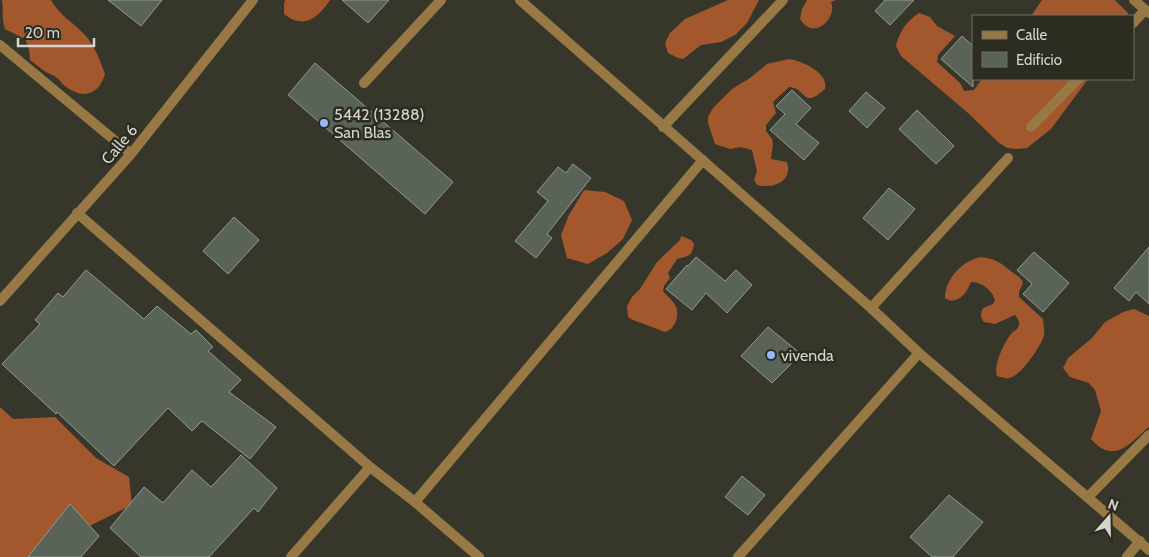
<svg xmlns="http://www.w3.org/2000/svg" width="1149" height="557" viewBox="0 0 1149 557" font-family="Cabin,sans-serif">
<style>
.forest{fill:#a3572c}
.building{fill:#596357;stroke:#919b8f}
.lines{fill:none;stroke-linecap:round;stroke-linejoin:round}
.lane{stroke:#987946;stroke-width:10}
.street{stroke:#987946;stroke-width:10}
.poi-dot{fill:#94b7fd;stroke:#2c2c20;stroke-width:2}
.labels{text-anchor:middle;stroke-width:5;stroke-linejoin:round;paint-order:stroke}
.poi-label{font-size:16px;fill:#d4d5cd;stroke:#2c2c20;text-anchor:start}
.street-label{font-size:16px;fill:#d4d5cd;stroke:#2c2c20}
</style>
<rect width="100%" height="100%" fill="#36372a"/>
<path class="forest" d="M2,0H51C59,15 74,23 85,35C95,46 100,61 105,74C99,95 83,100 65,86C62,84 60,80 57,78C54,75 49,74 46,72C41,69 36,64 30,60L29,49L25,39L5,29C1,17 4,12 2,0Z
M285,0H330C318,18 304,30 284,14V4Z
M728,0H759L747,23L735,35L721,42L701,45L683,59L678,58L668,53L665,43L670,33L685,19Z
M807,0H836L831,2C838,17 814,42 800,19L802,9Z
M1042,0H1115L1128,13L1127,16H1031Z
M919,13L930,17L937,26L955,36L938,55L937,62L960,83L964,91L974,90L982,79H1088L1051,129L1027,148L1016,149L1007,148L998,142L968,113L901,56L896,46C900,30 906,22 919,13Z
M789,59C803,61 829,73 825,89C802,110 807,88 789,87L773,102L776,113L766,125V131L772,139L773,144L771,159L787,162C793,182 773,189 757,185L754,180L757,171L752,150L741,147L730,149L715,144L708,123V117L713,108L732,89L750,78L767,64Z
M584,190L605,192L624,201L632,220L623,239L607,253L588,264L567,258L561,235L569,215Z
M681,236L691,240L694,244C692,257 688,256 677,259L668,273L670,278L664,286L663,291C666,295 671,299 674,303C681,313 676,329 665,332L633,320L628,317L627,306L632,297L640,289L657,262L680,240Z
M980,257C996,259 1000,262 1012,272C1017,276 1021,277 1023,283L1019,292V297L1043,319C1043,324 1045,330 1044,335C1042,345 1020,377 1009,378C1006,379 1001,377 997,376C993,365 1004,343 1011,334C1013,331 1018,330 1019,325C1020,321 1017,318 1015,315L995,324L984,322C980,317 980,314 983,308L993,304L995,300C992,290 982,282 971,282C967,293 957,306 945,298C945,279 962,261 980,257Z
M1134,309L1149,316V427C1129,444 1114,465 1091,439L1101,411L1095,390L1089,383L1070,377L1063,368L1068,358L1092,338L1105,322L1123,312Z
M0,407L13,419L55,417L96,458L129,477L132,505L67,537L45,557H0Z"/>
<path class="building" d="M108,0H162L141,26Z
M342,0H389L368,23Z
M885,0H914L890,25L875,11Z
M962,36L973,46V87L941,59Z
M315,63L453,182L425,214L288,95Z
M792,90L811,108L796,124L819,143L804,160L770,130L785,114L776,106Z
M866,92L885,108L867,128L849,111Z
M917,110L954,146L936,164L899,129Z
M573,164L591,178L547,234L552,238L536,258L515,241L548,201L537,192L558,167L566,173Z
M889,188L915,209L888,240L863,218Z
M234,217L259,240L228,274L203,251Z
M1149,247V304L1136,292L1129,301L1114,288Z
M1034,252L1069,283L1043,312L1023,294L1032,284L1017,270Z
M696,257L725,281L736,270L752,285L727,313L706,293L692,310L666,289L687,265L688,266Z
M86,270L144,319L157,306L191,334L196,330L213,347L208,351L241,380L229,392L276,427L250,459L202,421L192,431L168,408L114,466L57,412L56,414L2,364L40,324L35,320L58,293L63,297Z
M768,327L801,354L772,383L741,356Z
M241,455L277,488L258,512L254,508L209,557H141L110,528L144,487L163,503L192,470L211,487Z
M742,476L765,495L748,515L725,497Z
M949,495L983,522L953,557H932L910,537Z
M70,504L99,536L81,557H28Z"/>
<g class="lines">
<path class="lane" d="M364,83L441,0"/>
<path class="street" d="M520,0L871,308L919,353L1149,550
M1134,0L1149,13
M1133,23L1145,10
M0,45L131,154
M663,127L783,0
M1031,127L1078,79
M77,213L370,467L415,502L479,557
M0,301L131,154L253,0
M871,308L1008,158
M1088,497L1149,435
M415,502L703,160
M291,557L370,467
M738,557L919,353
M1127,557L1140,541"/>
</g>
<g class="poi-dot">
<circle cx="324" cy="123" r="5"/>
<circle cx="771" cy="355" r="5"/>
</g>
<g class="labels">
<g class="poi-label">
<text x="334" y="120">5442 (13288)<tspan x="334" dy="18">San Blas</tspan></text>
<text x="781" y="361">vivenda</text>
</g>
<g class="street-label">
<text transform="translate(119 144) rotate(-50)" y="6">Calle 6</text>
</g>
</g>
<rect x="972" y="15" width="162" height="65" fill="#2c2c20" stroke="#6f7065"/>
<rect x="982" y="31" width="25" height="8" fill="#987946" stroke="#6f7065"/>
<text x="1016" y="40" font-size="15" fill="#d4d5cd">Calle</text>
<rect x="982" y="52" width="25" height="15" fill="#596357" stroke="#6f7065"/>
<text x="1016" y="65" font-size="15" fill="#d4d5cd">Edificio</text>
<g transform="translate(1109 517) rotate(20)" stroke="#2c2c20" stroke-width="4" paint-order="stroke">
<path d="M0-4L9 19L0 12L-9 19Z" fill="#d4d5cd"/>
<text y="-8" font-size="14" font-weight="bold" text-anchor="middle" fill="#d4d5cd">N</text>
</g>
<path d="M18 38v8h76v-8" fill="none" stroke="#d4d5cd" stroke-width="2.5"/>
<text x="25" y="38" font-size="15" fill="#d4d5cd" stroke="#2c2c20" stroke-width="4" paint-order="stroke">20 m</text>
</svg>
